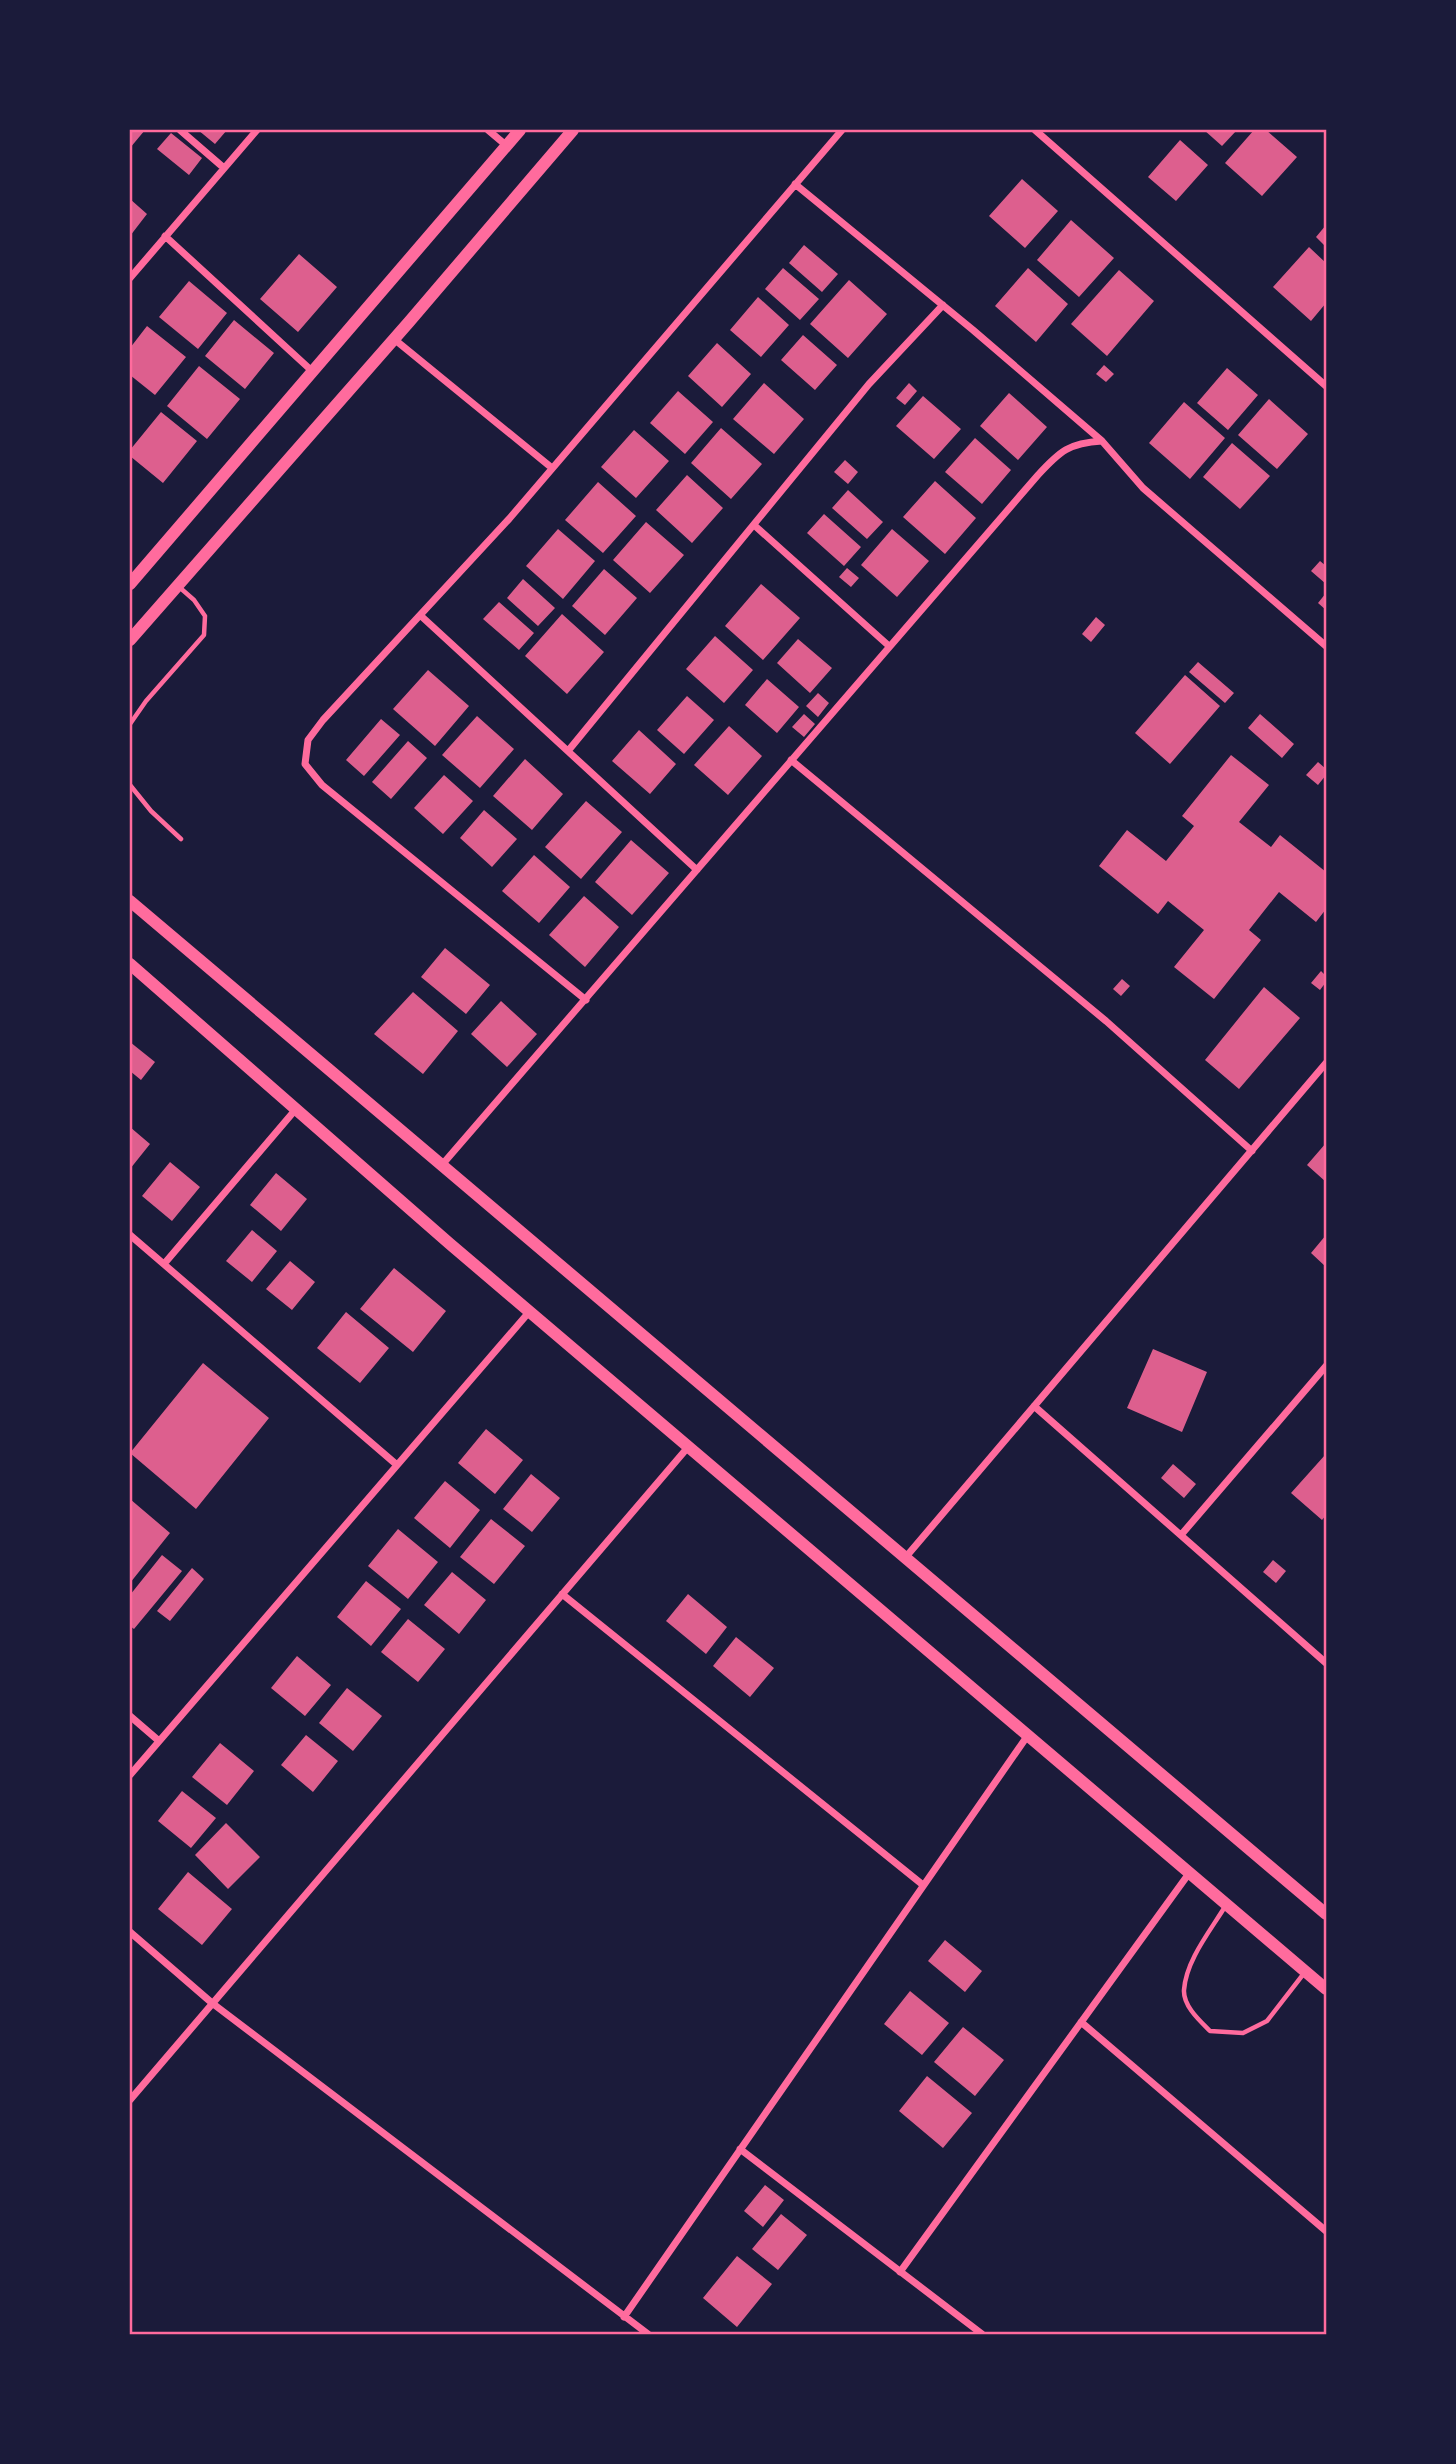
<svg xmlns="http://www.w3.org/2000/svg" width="1456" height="2464" viewBox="0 0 1456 2464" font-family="'Exo 2',sans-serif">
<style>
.building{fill:#dd5f8e}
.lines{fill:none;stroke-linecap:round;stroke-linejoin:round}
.service{stroke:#ff6b9d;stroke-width:4.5}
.minor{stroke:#ff6b9d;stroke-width:7}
.secondary{stroke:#ff6b9d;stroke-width:12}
.neatline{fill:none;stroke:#ff6b9d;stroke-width:2.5}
</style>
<rect width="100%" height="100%" fill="#1b1b3a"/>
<path class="building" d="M130,130H145L130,148Z
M198,130H227L215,144Z
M1204,130H1237L1222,146Z
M1254,130H1266L1297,157L1262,196L1225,163Z
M171,133L202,158L189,175L157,149Z
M1180,140L1208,165L1176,201L1148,177Z
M1022,179L1058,211L1025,248L989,216Z
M130,199L147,214L130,236Z
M1071,220L1114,258L1079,297L1037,260Z
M1326,225V247L1316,237Z
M804,245L838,274L822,292L789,263Z
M1309,247L1326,263V303L1311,321L1273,287Z
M299,254L337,287L298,332L260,299Z
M783,268L819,299L800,320L765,289Z
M1028,268L1068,304L1036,342L995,306Z
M1119,270L1154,301L1107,356L1071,324Z
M849,280L887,314L848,358L810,324Z
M189,281L227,313L198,349L159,317Z
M758,297L789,325L761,357L730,330Z
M234,320L274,353L245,389L205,356Z
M147,326L186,357L155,395L130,375V348Z
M803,335L837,365L815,390L781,360Z
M717,343L751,374L722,407L688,376Z
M1104,365L1114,374L1106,382L1096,374Z
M199,366L240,399L207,439L167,406Z
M1227,368L1258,395L1228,430L1197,403Z
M764,383L804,419L774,454L733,419Z
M909,383L917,391L905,405L896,398Z
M678,391L713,422L685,454L650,423Z
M1009,393L1047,427L1018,460L980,426Z
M923,396L961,429L934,459L896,426Z
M1269,399L1308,434L1277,469L1238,435Z
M1184,402L1225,438L1190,479L1149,443Z
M161,412L197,441L163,483L130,456V450Z
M721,428L762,464L731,499L691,463Z
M634,430L669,461L636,498L601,467Z
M975,438L1011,470L982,504L945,472Z
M1232,443L1270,476L1240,509L1203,477Z
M845,460L858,472L848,484L834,472Z
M687,475L723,508L692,543L656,510Z
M935,481L976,518L945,554L903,517Z
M598,482L636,516L603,553L565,520Z
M848,490L883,522L867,539L832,508Z
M824,514L861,547L844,566L807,533Z
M646,522L684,555L650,593L613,560Z
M558,529L595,561L563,599L526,566Z
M892,529L929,561L897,597L861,565Z
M1320,561L1326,566V584L1311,571Z
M847,568L859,578L851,587L839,577Z
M604,569L637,598L605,635L572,606Z
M523,579L555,608L538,626L507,598Z
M761,584L800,618L763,660L725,626Z
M1326,593V610L1318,603Z
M499,602L534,633L519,650L483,619Z
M562,614L604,652L567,694L525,656Z
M1096,617L1105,625L1091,642L1082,634Z
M715,636L753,670L724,703L686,669Z
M798,639L832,668L810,693L777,663Z
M1198,662L1234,693L1225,703L1189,672Z
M428,670L469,706L435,746L393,709Z
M1185,675L1220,706L1170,764L1135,733Z
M767,679L799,707L777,733L745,705Z
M818,693L829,703L818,717L806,706Z
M687,696L714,720L684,754L657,730Z
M804,714L815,724L804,737L792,727Z
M1260,714L1294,744L1282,758L1248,728Z
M477,716L514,749L480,788L442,755Z
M381,719L400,735L364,776L346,760Z
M729,726L762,756L728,795L694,765Z
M639,730L676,764L650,794L612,761Z
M408,741L427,758L391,799L372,782Z
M1231,755L1269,785L1239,822L1271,847L1280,835L1326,872V909L1316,922L1279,892L1249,930L1261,940L1214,999L1174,967L1204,930L1168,901L1158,914L1099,866L1127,830L1166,861L1194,826L1182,816Z
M525,759L563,794L532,830L493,796Z
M1318,762L1326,769V775L1318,785L1306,775Z
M444,775L473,801L443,834L414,808Z
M586,801L622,832L581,879L545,847Z
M484,810L517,839L492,867L460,838Z
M631,840L669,873L632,915L595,882Z
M534,855L570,887L539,923L502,891Z
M584,896L619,927L585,967L549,935Z
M445,948L490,985L466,1014L421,977Z
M1321,971L1326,976V982L1320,990L1311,983Z
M1122,979L1130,986L1121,996L1113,989Z
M1264,987L1300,1018L1239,1089L1205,1060Z
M413,992L458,1031L423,1074L374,1034Z
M501,1001L537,1034L507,1067L471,1034Z
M130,1042L155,1062L141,1080L130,1071Z
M130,1127L150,1144L130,1169Z
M1326,1143V1182L1307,1165Z
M170,1162L200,1187L172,1221L142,1196Z
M276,1173L307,1199L281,1231L250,1205Z
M252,1230L277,1251L252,1282L226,1261Z
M1326,1235V1267L1311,1253Z
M290,1261L315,1282L292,1310L266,1289Z
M394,1268L446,1311L413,1352L360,1309Z
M346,1312L389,1348L360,1383L317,1348Z
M1153,1349L1207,1372L1182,1432L1127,1408Z
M203,1363L269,1418L196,1509L130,1453Z
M486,1429L523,1460L495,1494L458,1463Z
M1325,1455L1326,1515L1322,1520L1291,1493Z
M1173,1464L1196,1484L1184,1498L1161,1478Z
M531,1474L560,1498L532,1532L503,1509Z
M445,1481L480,1510L450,1548L414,1518Z
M130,1499L170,1533L130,1583Z
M491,1519L525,1546L494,1584L460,1557Z
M398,1529L438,1562L408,1599L368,1566Z
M162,1555L182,1571L134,1629L130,1626V1595Z
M1273,1560L1286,1571L1276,1583L1263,1572Z
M192,1568L204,1579L170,1621L157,1611Z
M452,1572L486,1600L459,1634L424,1605Z
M366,1581L401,1609L371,1646L337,1617Z
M688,1594L727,1627L706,1654L666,1621Z
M408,1619L445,1649L418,1682L381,1652Z
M736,1637L774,1668L750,1697L713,1666Z
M297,1656L331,1685L305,1716L271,1688Z
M347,1688L382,1716L353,1751L319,1723Z
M306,1735L338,1761L313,1792L281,1765Z
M220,1743L254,1771L227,1805L192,1777Z
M182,1791L216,1818L191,1848L158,1821Z
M226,1823L260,1857L228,1889L195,1855Z
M188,1872L232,1909L202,1945L158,1909Z
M945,1940L982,1971L965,1992L928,1961Z
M910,1991L949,2023L922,2055L884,2024Z
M963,2027L1004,2060L975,2096L934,2062Z
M927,2076L972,2113L943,2148L899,2111Z
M765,2185L784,2200L763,2227L744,2211Z
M781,2214L807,2235L778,2270L752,2249Z
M737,2256L772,2284L737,2327L703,2298Z"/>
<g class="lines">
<path class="service" d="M130,724L146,701L204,635L205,616L194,600L178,586
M130,785L151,811L181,839
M1226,1905C1211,1930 1186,1960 1184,1990C1183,2006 1200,2021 1210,2031L1243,2033L1267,2021L1305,1972"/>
<path class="minor" d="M180,130L224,168
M488,130L507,146
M1035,130L1326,386
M795,184L973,330L1102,441
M165,236L312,371
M130,278L257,130
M394,339L552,468
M754,525L889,646
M420,615L697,870
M568,751L869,384L943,305
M791,760L1106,1021L1252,1151
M586,1000L322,785L305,764L308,740L323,720L509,519L842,130
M441,1166L1038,475C1060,451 1069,443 1102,441L1143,488L1326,646
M130,1235L397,1465
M164,1264L296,1109
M1034,1406L1326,1663
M1181,1535L1326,1366
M905,1558L1326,1063
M562,1594L923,1885
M130,1716L159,1741
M130,1775L530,1311
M130,1932L212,2003L648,2334
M1081,2022L1326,2231
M130,2100L689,1446
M740,2149L982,2334
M900,2272L1190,1872
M624,2317L1028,1735"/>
<path class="secondary" d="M130,584L520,130
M130,640L409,322L573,130
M130,901L1326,1914
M130,964L450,1244L1326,1989"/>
</g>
<rect width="1456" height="2464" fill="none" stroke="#1b1b3a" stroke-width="262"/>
<rect x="131" y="131" width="1194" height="2202" class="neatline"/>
</svg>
